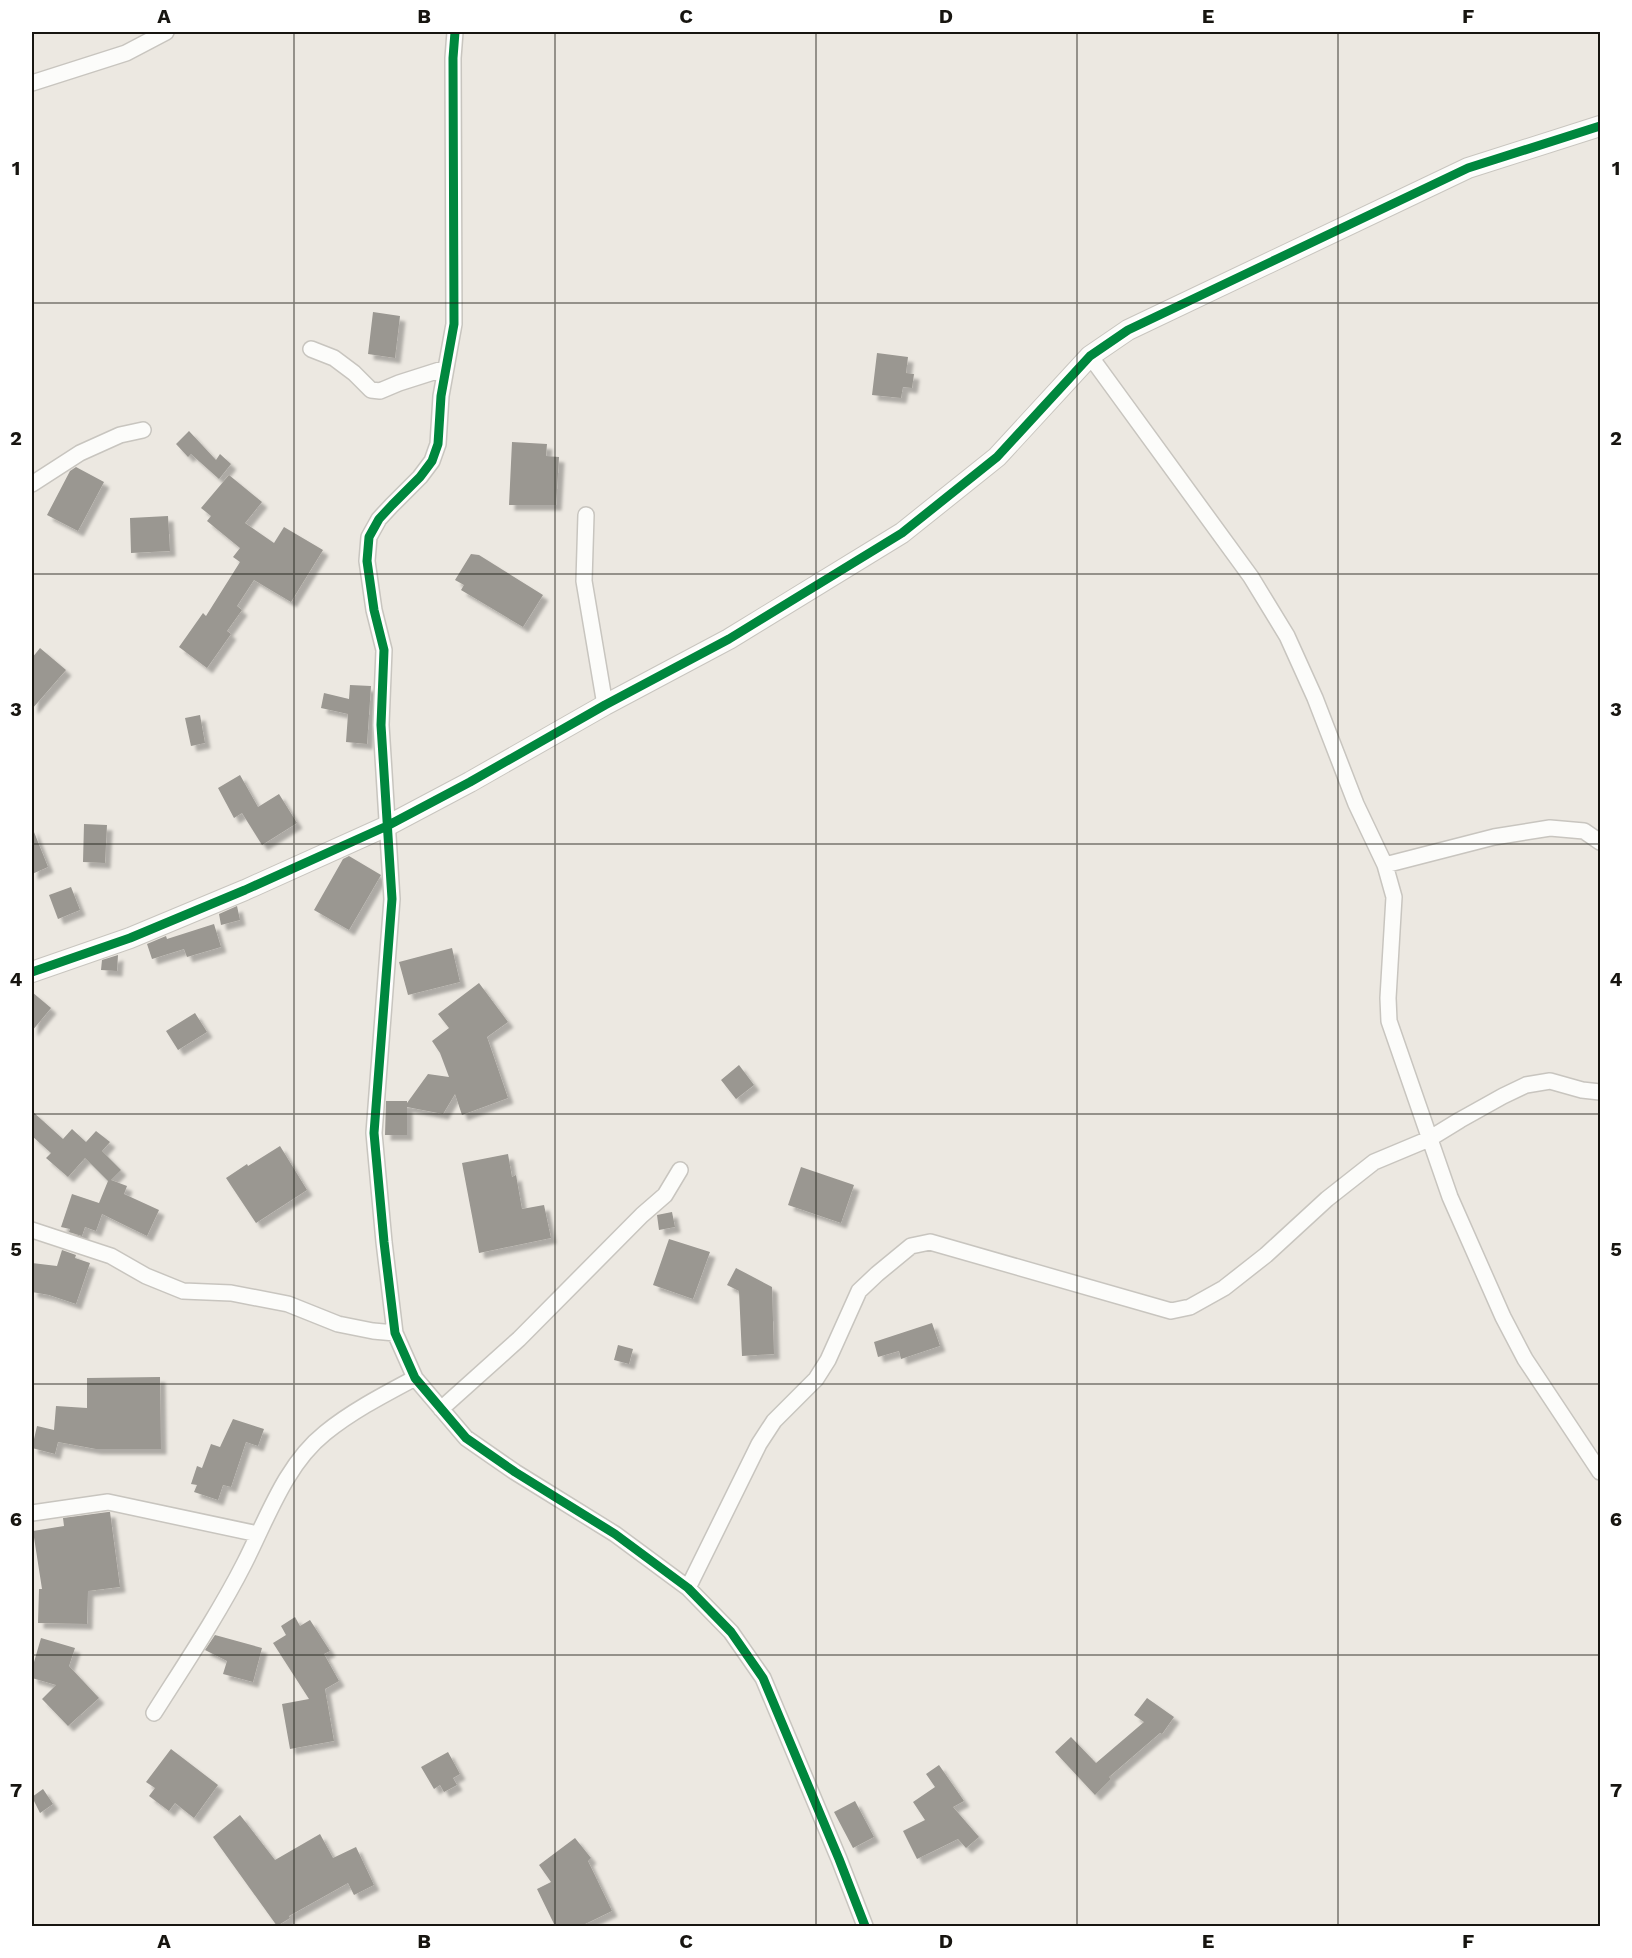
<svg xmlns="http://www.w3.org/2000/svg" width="1632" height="1958" viewBox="0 0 1632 1958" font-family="'Work Sans',sans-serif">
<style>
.building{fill:#9a9791;filter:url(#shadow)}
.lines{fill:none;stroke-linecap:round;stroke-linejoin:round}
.minor-casing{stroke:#c8c5bf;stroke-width:18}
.tertiary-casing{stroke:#c8c5bf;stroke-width:22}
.minor{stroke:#fcfcfa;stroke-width:15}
.tertiary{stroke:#fcfcfa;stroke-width:20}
.cycleway-casing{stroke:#fff;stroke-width:13}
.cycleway{stroke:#00873e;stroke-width:9}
.grid{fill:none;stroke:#171510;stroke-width:1.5;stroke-opacity:0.55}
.neatline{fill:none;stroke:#171510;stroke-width:2}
.grid-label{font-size:20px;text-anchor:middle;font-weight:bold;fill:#171510}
</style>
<defs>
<filter id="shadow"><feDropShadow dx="5.5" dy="5.5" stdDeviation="1.5" flood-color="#0004"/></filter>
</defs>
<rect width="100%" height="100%" fill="#ece8e1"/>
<path class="building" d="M373,312L400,316L395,358L368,354Z
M877,353L908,357L906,373L914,374L912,388L903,387L901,398L872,395Z
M189,431L216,460L220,454L231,464L219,479L191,454L188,457L176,444Z
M512,442L547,444L546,456L559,457L556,505H509Z
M76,467L104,482L78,531L47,515L70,471Z
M229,475L262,502L245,523L274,543L284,527L323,550L291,602L254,580L237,606L242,610L227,631L231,634L207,668L179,647L203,613L206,616L240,562L233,557L240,548L207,521L211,516L201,508Z
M168,516L170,551L131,553L130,518Z
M471,554L479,555L543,595L523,627L461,590L464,585L455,580Z
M40,648L66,670L32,709V658Z
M350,685L371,686L367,744L346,742L348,714L321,708L324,693L349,699Z
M200,715L205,743L191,746L185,718Z
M240,775L258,807L279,794L297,823L262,845L242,813L234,818L218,788Z
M84,824L107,825L105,863L83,862Z
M32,827L48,867L32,874Z
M349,856L381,875L349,930L314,910L343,859Z
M71,887L80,910L58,919L49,895Z
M237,906L240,920L221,925L219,914Z
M214,924L221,947L187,957L184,949L152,959L147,944L166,936L167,939Z
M452,948L460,982L408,995L399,962Z
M118,955L117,971L101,970L102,960Z
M479,983L508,1022L487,1037L508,1098L462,1115L455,1094L443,1114L407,1107V1135H385L386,1101H407V1103L428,1074L449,1077L440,1053L432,1041L449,1028L438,1014Z
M32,992L51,1008L32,1031Z
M195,1013L207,1032L178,1050L166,1031Z
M739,1065L754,1085L736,1099L721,1080Z
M32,1111L63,1139L72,1129L86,1142L96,1131L110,1142L102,1151L121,1170L111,1180L127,1186L124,1194L159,1210L147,1236L102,1214L96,1231L85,1227L82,1236L69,1232L70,1229L61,1227L72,1194L99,1203L108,1181L85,1158L68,1177L46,1158L51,1153L32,1136Z
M280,1146L307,1190L256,1223L226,1178L247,1164L248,1166Z
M508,1154L512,1177L516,1175L522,1209L544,1205L551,1238L479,1253L462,1163Z
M801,1167L854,1185L841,1223L788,1205Z
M672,1212L675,1227L659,1230L657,1215Z
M669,1239L710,1252L693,1299L653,1285Z
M62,1250L76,1255L75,1258L90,1263L76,1304L49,1295L32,1292V1263L57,1266Z
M736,1268L772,1287L774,1354L742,1356L739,1291L727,1285Z
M932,1323L940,1346L901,1359L899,1351L878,1357L874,1342Z
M618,1345L633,1349L629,1364L614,1360Z
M160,1377L161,1449H96L58,1442L55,1454L32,1448L37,1426L54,1430L56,1406L87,1408V1378Z
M233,1419L264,1429L258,1446L246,1442L231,1487L223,1485L218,1500L194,1492L197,1485L191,1484L197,1466L202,1468L211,1444L220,1447Z
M108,1512H110L120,1587L88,1591L87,1624L38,1623L39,1589H42L33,1531L64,1526L63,1518Z
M295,1617L300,1626L310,1620L330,1651L324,1654L339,1681L325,1689L334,1741L290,1749L282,1704L309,1699L273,1643L286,1635L281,1626Z
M215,1635L262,1648L253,1682L223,1674L227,1661L205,1650Z
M41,1638L75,1648L69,1666L99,1698L68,1726L42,1699L56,1685L32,1678V1669Z
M1147,1698L1174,1717L1162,1734L1160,1733L1109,1777L1111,1779L1095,1795L1055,1752L1071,1737L1096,1763L1144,1722L1134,1715Z
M171,1749L218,1785L194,1818L175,1803L169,1811L149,1796L155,1788L146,1782Z
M448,1752L460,1774L453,1778L457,1785L444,1792L440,1785L434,1789L421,1767Z
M939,1765L964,1801L953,1807L979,1837L966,1848L958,1839L917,1859L903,1831L925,1820L913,1802L935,1787L926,1774Z
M43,1789L53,1804L40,1813L32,1797Z
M855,1801L874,1837L853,1848L834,1812Z
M240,1815L275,1860L320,1834L333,1858L356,1847L374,1885L354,1895L348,1883L289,1916L290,1918L277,1926L213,1837Z
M575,1838L591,1858L588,1861L612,1911L581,1926H555L537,1889L551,1882L539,1865Z"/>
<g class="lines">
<g class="minor-casing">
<path id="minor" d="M455,32L453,58L454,324L441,396L438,444L432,461L420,477L392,505L379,519L369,537L367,561L374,610L384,650L381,725L392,899L374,1133L384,1242L395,1333L415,1378L466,1438L515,1472L615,1534L688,1588L731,1632L763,1678L839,1859L865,1926
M32,83L126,53L166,32
M311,349L334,358L354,373L371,390L380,391L399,383L446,368
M1090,356L1251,577L1287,636L1315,698L1356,804L1385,865L1394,897L1388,998L1389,1021L1450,1197L1503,1317L1525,1359L1600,1472
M32,484L80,453L120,435L143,430
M586,515L584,581L605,705
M1385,865L1494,837L1550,828L1584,831L1600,842
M32,1230L111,1256L146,1276L183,1291L231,1293L288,1304L338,1324L373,1331L395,1333
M441,1409L519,1339L642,1215L665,1195L680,1170
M32,1513L108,1502L258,1534
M688,1588L759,1444L774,1421L816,1379L828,1360L859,1291L877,1274L911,1246L930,1242L1171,1311L1190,1307L1224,1288L1266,1255L1327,1199L1374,1162L1429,1139L1460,1120L1503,1096L1526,1085L1550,1081L1582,1090L1600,1092
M154,1713C185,1664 218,1615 244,1564C267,1519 285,1465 325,1433C352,1411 385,1394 415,1378"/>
</g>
<g class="tertiary-casing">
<path id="tertiary" d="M32,972L130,938L245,890L387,826L470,782L605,705L729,639L902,533L997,457L1090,356L1128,330L1468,168L1600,126"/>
</g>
<use href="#minor" class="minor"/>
<use href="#tertiary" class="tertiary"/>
<g class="cycleway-casing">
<path id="cycleway" d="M455,32L453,58L454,324L441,396L438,444L432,461L420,477L392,505L379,519L369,537L367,561L374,610L384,650L381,725L392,899L374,1133L384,1242L395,1333L415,1378L466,1438L515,1472L615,1534L688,1588L731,1632L763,1678L839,1859L865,1926
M32,972L130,938L245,890L387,826L470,782L605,705L729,639L902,533L997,457L1090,356L1128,330L1468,168L1600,126"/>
</g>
<use href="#cycleway" class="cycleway"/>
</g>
<path class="grid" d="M294,32V1926M555,32V1926M816,32V1926M1077,32V1926M1338,32V1926M32,303H1600M32,574H1600M32,844H1600M32,1114H1600M32,1384H1600M32,1655H1600"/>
<rect width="1632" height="1958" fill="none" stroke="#ffffff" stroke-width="66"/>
<rect x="33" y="33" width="1566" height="1892" class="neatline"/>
<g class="grid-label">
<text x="164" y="23">A</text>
<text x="424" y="23">B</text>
<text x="686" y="23">C</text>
<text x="946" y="23">D</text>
<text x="1208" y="23">E</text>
<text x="1468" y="23">F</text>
<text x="16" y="175">1</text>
<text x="1616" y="175">1</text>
<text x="16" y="445">2</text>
<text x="1616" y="445">2</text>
<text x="16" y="716">3</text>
<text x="1616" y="716">3</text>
<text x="16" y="986">4</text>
<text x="1616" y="986">4</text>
<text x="16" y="1256">5</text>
<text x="1616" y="1256">5</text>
<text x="16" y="1526">6</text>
<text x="1616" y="1526">6</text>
<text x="16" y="1797">7</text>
<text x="1616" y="1797">7</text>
<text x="164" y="1948">A</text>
<text x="424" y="1948">B</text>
<text x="686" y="1948">C</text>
<text x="946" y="1948">D</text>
<text x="1208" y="1948">E</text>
<text x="1468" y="1948">F</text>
</g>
</svg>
